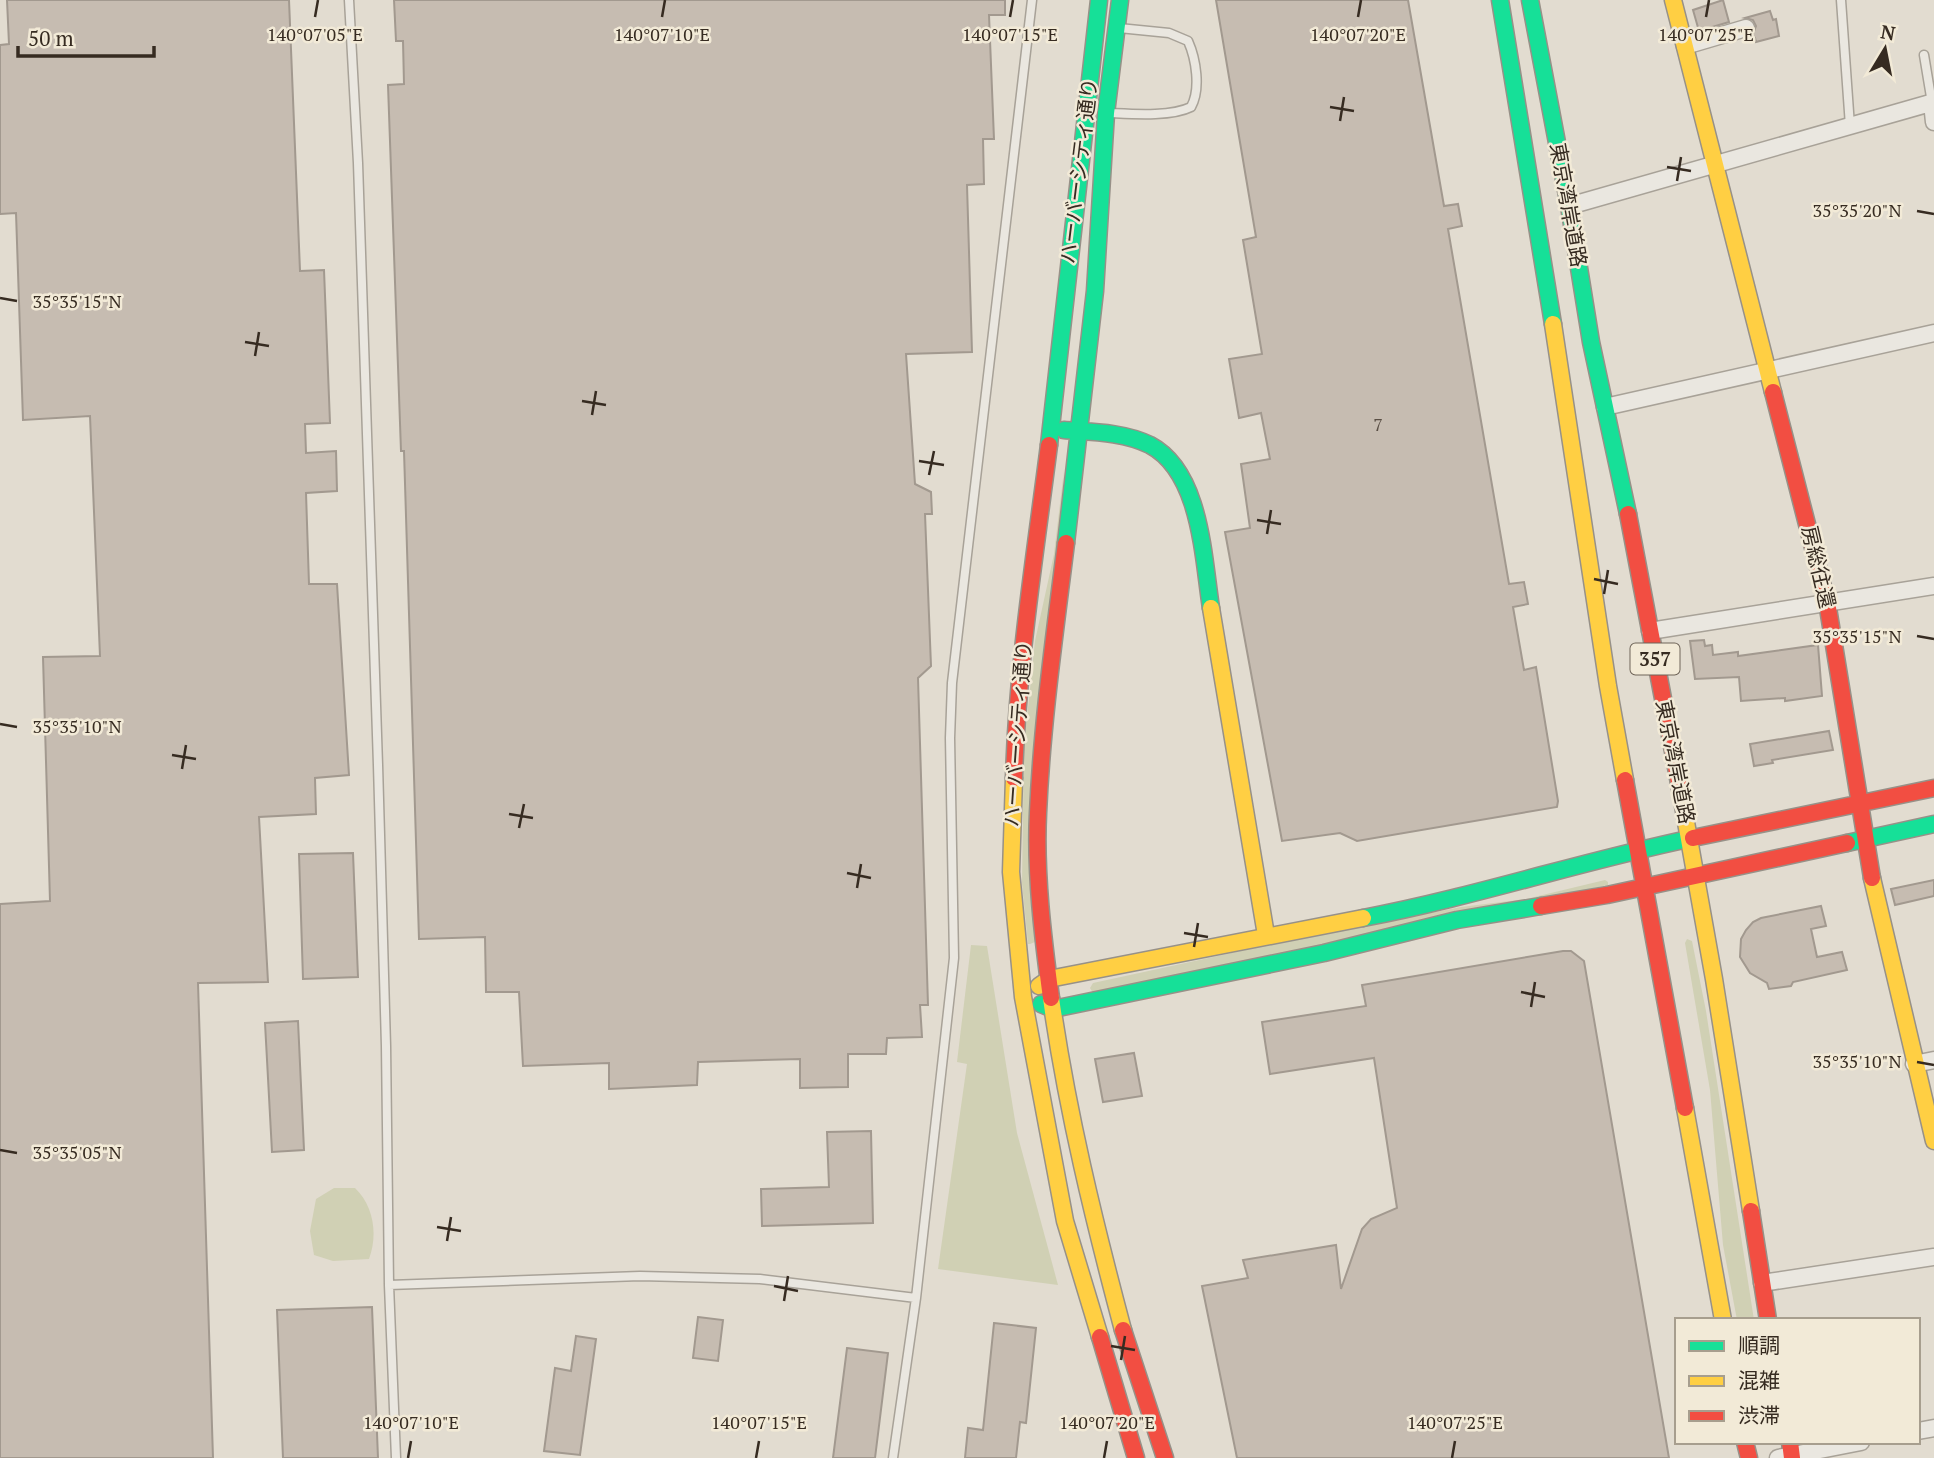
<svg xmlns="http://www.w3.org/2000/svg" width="1934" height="1458" viewBox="0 0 1934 1458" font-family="'PT Serif','Noto Sans JP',serif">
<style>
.green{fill:#d0d0b4}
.building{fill:#c6bcb1;stroke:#a2998f;stroke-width:2}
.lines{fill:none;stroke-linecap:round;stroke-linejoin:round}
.lane-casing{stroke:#a8a298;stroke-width:11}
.street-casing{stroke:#a8a298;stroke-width:19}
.fast-casing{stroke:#979188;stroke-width:19}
.slow-casing{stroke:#979188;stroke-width:19}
.jam-casing{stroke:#979188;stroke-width:19}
.lane{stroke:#eae7e0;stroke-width:8}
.street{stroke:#eae7e0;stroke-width:16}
.fast{stroke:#16e098;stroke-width:16}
.slow{stroke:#ffcf43;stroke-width:16}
.jam{stroke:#f24e42;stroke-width:16}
.ticks{fill:none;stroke:#362b21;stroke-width:2.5}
.labels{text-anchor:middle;stroke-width:5;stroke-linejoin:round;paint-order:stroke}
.number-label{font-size:18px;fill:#5a4f45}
.shield{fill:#f2ead7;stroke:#6e6458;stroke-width:2}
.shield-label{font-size:19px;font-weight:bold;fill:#362b21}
.street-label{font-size:21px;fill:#362b21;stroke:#f2ead7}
.ticks-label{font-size:18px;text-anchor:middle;fill:#362b21;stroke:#f2ead7;stroke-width:5;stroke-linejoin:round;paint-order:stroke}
</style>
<rect width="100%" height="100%" fill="#e2dcd0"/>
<path class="green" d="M1064,470L1035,942L1030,944H1028L1022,883L1024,746L1035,641L1054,554Z
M1605,880L1608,882V885L1093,993L1090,988L1093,983L1292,940L1461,907L1526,899Z
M1687,939L1692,941L1706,1011L1754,1320H1737L1723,1245L1710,1090L1685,943Z
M971,945L987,946L1017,1133L1058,1285L938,1269L967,1064L957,1062Z
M334,1188H355C374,1206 378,1235 369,1259L333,1261L314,1255L310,1231L316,1199Z"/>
<path class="building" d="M7,0H289L300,271L324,270L330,423L305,424L306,453L336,451L337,491L306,493L309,584H337L349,775L315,778L316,814L259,817L268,982L198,983L213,1458H0V904L50,901L43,657L100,656L90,416L23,420L16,213L0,214V45L9,44Z
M394,0H1005V15H989L994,139H983L984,184L967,185L972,352L906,354L915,484L931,492L932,514H925L931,666L918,678L928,1005H920L922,1037L887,1038L886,1054H848V1087L800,1088V1059L698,1062L697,1085L609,1089V1063L523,1066L519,992H486L485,937L419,939L404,451H401L388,85L404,84L403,41H396Z
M1216,0H1408L1444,206L1458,204L1462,226L1448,229L1509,584L1524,582L1528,604L1513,607L1524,670L1536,667L1558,801L1557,807L1357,841L1340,833L1282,841L1225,532L1250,528L1241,464L1270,459L1261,413L1239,418L1229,359L1262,354L1243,240L1256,237Z
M1723,0L1729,22L1699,31L1693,10Z
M1770,11L1773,20L1776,19L1779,36L1756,42L1755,38L1751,39L1756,26L1753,20L1745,18Z
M1704,640L1705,646L1712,645L1713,655L1738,652V656L1818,645L1822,696L1785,701V698L1741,701L1739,677L1695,679L1690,641Z
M1829,731L1833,750L1772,760L1773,763L1754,766L1750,744Z
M353,853L358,977L303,979L299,854Z
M1934,880V896L1895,905L1891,889Z
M1821,906L1826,926L1811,929L1817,957L1842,952L1847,970L1793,982L1791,986L1769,989L1767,983L1750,973L1740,957L1741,939L1746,930L1753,922L1761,918Z
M1563,951H1571L1584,961L1669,1458H1237L1202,1286L1248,1278L1243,1260L1336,1245L1341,1289L1362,1229L1371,1219L1397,1208L1374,1058L1270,1074L1262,1022L1366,1006L1362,985Z
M298,1021L304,1150L272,1152L265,1023Z
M1134,1053L1142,1096L1103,1102L1095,1059Z
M871,1131L873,1223L762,1226L761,1189L829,1187L827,1132Z
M372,1307L378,1458H283L277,1310Z
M698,1317L723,1320L718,1361L693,1358Z
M994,1323L1036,1328L1026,1423L1020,1422L1016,1458H965L968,1428L983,1430Z
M576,1336L596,1339L580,1455L544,1451L555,1368L571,1371Z
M847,1348L888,1353L875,1458H833Z"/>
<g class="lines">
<g class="lane-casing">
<path id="lane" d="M349,0L358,163L378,765L386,1046L389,1285L396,1458
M1841,0L1850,126
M1924,55L1932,103
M1109,113C1132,114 1171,117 1191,107C1201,89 1196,59 1188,41L1169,33L1119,28
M389,1285L640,1276L760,1279L916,1298
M893,1458L916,1298L954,958L950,738L952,683L1032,0"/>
</g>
<g class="street-casing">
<path id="street" d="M1685,46L1746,28
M1932,103L1934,122
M1569,206L1934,102
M1605,407L1934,333
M1650,631L1934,586
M1914,1064L1934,1060
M1762,1283L1934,1257
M1918,1431L1934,1428
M1778,1458L1861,1442"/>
</g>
<g class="fast-casing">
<path id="fast" d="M1500,0L1553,324
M1530,0L1569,206L1591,342L1628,514
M1064,430C1092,432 1124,432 1150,445C1201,472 1203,557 1211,608
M1049,445L1099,0
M1066,543L1095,291L1106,113L1120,0
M1847,843L1934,824
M1363,918C1474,897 1582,861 1693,838
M1041,1004L1053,1009L1324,953L1457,920L1541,906"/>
</g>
<g class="slow-casing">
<path id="slow" d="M1673,0L1773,392
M1553,324L1608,686L1625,780
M1211,608L1266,935
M1014,778L1011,872L1023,997L1065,1221L1100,1337
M1679,783L1714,979L1751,1211
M1872,878L1934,1141
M1039,986L1049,979L1363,918
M1051,998C1067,1111 1094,1221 1123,1330
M1685,1108L1723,1320"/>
</g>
<g class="jam-casing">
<path id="jam" d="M1773,392L1827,602L1872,878
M1628,514L1679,783
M1014,778C1017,667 1035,555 1049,445
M1625,780L1685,1108
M1693,838L1934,788
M1541,906L1607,895L1847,843
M1051,998C1043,938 1035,874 1038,813C1042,722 1055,632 1066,543
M1751,1211L1768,1320
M1123,1330L1165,1458
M1100,1337L1136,1458
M1745,1442L1749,1458
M1790,1442L1792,1458"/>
</g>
<use href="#lane" class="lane"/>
<use href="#street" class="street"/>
<use href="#fast" class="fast"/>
<use href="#slow" class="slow"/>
<use href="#jam" class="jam"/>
</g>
<path class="ticks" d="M315,17L318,0M662,17L665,0M1010,17L1013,0M1358,17L1361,0M1706,17L1709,0M1330,107L1354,111M1340,121L1344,97M1667,167L1691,171M1677,181L1681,157M1917,211L1934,214M0,298L17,301M245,342L269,346M255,356L259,332M582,401L606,405M592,415L596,391M919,461L944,465M929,475L934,451M1257,520L1281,524M1267,534L1271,510M1594,579L1618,584M1604,594L1608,570M1917,636L1934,639M0,724L17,727M172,755L196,759M182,769L186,745M509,814L533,818M519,828L524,804M847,873L871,878M857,888L861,864M1184,933L1208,937M1194,947L1198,923M1521,992L1545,997M1531,1007L1535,982M1917,1062L1934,1065M0,1150L17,1153M437,1227L461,1231M447,1241L451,1217M774,1286L798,1291M784,1301L788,1276M1111,1346L1135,1350M1121,1360L1125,1336M408,1458L411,1441M756,1458L759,1441M1104,1458L1107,1441M1452,1458L1455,1441"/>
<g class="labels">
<g class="number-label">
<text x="1378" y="431">7</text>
</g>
<rect class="shield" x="1630.5" y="643.5" width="49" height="31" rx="5"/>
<g class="shield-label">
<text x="1655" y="666">357</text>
</g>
<g class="street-label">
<text transform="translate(1079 171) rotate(-83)" y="7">ハーバーシティ通り</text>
<text transform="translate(1568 205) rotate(80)" y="7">東京湾岸道路</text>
<text transform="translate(1818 567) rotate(77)" y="7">房総往還</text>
<text transform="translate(1018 734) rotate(-86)" y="7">ハーバーシティ通り</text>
<text transform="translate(1675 762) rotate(79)" y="7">東京湾岸道路</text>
</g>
</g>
<g class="ticks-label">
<text x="315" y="41">140°07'05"E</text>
<text x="1358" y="41">140°07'20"E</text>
<text x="1706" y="41">140°07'25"E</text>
<text x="662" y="41">140°07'10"E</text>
<text x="1010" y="41">140°07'15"E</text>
<text x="1857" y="217">35°35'20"N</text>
<text x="77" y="308">35°35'15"N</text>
<text x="1857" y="643">35°35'15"N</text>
<text x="77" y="733">35°35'10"N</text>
<text x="1857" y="1068">35°35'10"N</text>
<text x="77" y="1159">35°35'05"N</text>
<text x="411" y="1429">140°07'10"E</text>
<text x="759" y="1429">140°07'15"E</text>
<text x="1107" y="1429">140°07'20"E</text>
<text x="1455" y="1429">140°07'25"E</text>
</g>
<rect x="1675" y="1318" width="245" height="126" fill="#f2ead7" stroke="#a79e8e" stroke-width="2"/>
<rect x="1689" y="1341" width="35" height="10" fill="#16e098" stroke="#a79e8e" stroke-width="2"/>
<text x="1738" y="1353" font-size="21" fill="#362b21">順調</text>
<rect x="1689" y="1376" width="35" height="10" fill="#ffcf43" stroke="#a79e8e" stroke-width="2"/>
<text x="1738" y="1388" font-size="21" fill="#362b21">混雑</text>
<rect x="1689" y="1411" width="35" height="10" fill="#f24e42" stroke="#a79e8e" stroke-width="2"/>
<text x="1738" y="1423" font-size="21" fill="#362b21">渋滞</text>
<g transform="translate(1885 49) rotate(10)" stroke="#f2ead7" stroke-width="5" paint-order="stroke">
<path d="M0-5L12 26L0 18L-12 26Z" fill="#362b21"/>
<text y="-10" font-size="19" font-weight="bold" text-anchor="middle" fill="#362b21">N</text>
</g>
<path d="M18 46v10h136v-10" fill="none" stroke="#362b21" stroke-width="3.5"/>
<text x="28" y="46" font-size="21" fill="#362b21" stroke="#f2ead7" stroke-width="5" paint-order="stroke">50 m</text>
</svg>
